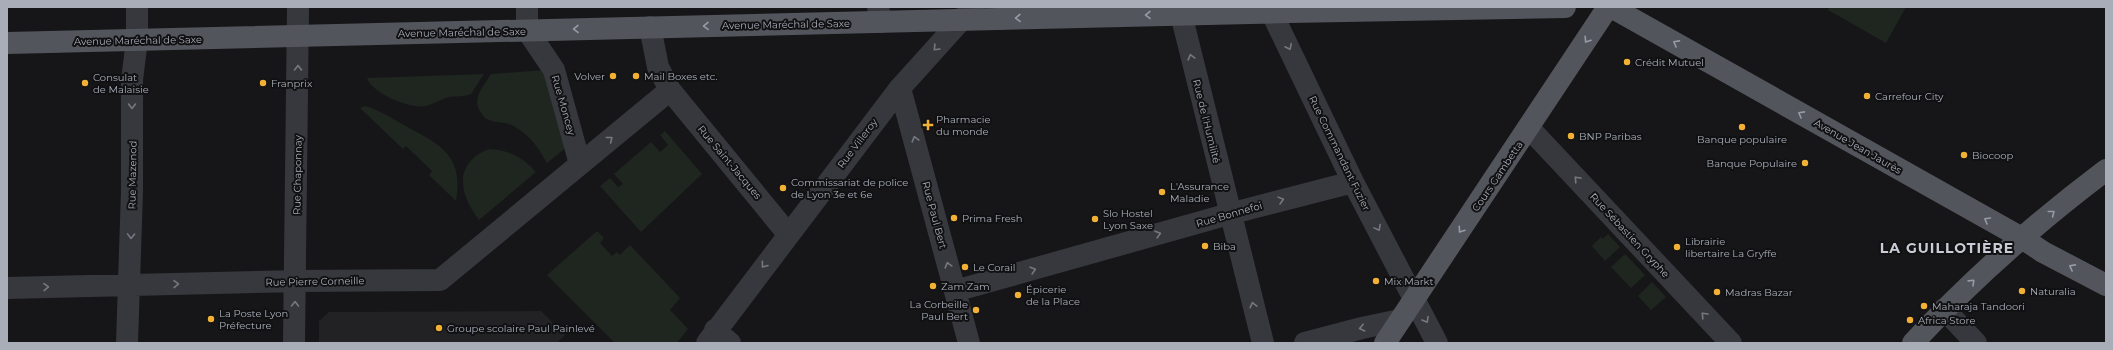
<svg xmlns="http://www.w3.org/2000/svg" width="2113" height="350" viewBox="0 0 2113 350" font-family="Montserrat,sans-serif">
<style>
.built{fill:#222225}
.green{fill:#1e261f}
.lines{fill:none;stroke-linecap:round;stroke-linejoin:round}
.minor{stroke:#37383d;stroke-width:22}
.major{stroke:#53555c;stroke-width:22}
.oneway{stroke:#979ba6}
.oneway2{stroke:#757881}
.poi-dot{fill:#f2b134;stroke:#111113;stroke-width:1.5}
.labels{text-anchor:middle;stroke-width:4;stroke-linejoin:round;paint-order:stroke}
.street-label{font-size:10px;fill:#a8adb8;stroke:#111113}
.poi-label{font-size:10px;fill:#a8adb8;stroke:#111113;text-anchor:start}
.district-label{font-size:14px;font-weight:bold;letter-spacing:1px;fill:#c9ccd4;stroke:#111113}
</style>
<rect width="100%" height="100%" fill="#161618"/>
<path class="built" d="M541,311L565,335L557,343H319V321L329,312Z"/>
<path class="green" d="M1829,7H1906L1886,43L1828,10Z
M546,70L568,146L547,163C539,149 530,135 515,127C508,122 500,123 492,121C488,120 484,118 482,114C470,100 483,87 491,74Z
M484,74L471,94C464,97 457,96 449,97C441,99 434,104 426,106C409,109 373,94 367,78Z
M365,106C380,110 391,118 404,125C440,145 464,154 456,201L429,175L432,171L406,146L403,149L360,108Z
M665,131L702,174L641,232L600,186L610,178L618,187L623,184L614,174L651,142L660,152L657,155L668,145L660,135Z
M489,149C510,150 522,157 536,172L479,220C459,194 453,163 489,149Z
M597,231L604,238L600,243L612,256L617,252L620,255L630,245L680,298L670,310L688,329L677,343H615L547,275Z
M1608,234L1620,247L1605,261L1592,246L1601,237L1603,239Z
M1625,254L1645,275L1631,288L1611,267Z
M1652,282L1666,297L1651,310L1638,296Z"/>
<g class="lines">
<path class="minor" d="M527,7V30L554,70L580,164
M878,7L881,22
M1269,7L1353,182L1437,343
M1181,14L1263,343
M650,27L658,67L670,90L788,234
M900,88L969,343
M1529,128L1731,343
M7,288L296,281L440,280L670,90
M955,291L1229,214L1353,182
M1944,309L1976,343
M715,330L730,343
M127,343L132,191V80L137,40V7
M294,343L298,7
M707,343L900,88L973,7
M1305,343L1362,328L1400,320"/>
<path class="major" d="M1611,7L2022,238L2043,252L2106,285
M7,43L1289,12L1565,7
M1385,343L1608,7
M1913,343C1972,279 2037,222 2106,170"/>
</g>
<defs><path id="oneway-chevron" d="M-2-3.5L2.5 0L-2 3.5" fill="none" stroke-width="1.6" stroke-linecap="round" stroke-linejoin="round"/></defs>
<g class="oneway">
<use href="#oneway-chevron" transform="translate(1148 15) rotate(179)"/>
<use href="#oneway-chevron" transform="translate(1018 18) rotate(179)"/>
<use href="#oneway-chevron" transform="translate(706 26) rotate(179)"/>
<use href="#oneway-chevron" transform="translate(576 29) rotate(179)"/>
<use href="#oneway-chevron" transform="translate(1587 40) rotate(123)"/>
<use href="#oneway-chevron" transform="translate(1676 43) rotate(-151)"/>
<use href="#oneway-chevron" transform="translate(1801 114) rotate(-151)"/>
<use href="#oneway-chevron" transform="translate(2052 213) rotate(-38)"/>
<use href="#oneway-chevron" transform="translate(1987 220) rotate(-150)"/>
<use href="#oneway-chevron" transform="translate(1461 230) rotate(124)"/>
<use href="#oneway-chevron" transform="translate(2072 267) rotate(-152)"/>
<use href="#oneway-chevron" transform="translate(1972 282) rotate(-44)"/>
</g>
<g class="oneway2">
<use href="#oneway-chevron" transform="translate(1289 47) rotate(64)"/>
<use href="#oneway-chevron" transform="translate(936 48) rotate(134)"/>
<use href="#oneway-chevron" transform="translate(1191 57) rotate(-105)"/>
<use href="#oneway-chevron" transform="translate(298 68) rotate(-90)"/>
<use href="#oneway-chevron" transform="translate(132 106) rotate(90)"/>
<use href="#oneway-chevron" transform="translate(610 139) rotate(-39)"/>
<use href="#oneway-chevron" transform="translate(915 139) rotate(-105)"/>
<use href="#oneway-chevron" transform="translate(1577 179) rotate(-133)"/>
<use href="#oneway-chevron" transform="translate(1281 200) rotate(-15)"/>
<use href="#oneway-chevron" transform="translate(1378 228) rotate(62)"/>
<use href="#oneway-chevron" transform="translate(1158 234) rotate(-16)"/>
<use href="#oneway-chevron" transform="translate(131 236) rotate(92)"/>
<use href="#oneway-chevron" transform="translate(764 265) rotate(127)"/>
<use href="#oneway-chevron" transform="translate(948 265) rotate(-105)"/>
<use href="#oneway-chevron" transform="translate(1033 270) rotate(-16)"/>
<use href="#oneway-chevron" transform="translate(176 284) rotate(-1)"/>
<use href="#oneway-chevron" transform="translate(46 287) rotate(-1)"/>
<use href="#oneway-chevron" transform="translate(295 304) rotate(-89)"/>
<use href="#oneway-chevron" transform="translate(1253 305) rotate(-104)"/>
<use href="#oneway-chevron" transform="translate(1704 315) rotate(-133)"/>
<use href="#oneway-chevron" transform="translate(1426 320) rotate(61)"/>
<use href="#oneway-chevron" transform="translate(1362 328) rotate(167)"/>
</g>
<g class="poi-dot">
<circle cx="1627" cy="62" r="4"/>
<circle cx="613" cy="76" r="4"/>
<circle cx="636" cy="76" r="4"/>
<circle cx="85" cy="83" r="4"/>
<circle cx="263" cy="83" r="4"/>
<circle cx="1867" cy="96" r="4"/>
<path d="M926 119h4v4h4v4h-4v4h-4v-4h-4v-4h4z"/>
<circle cx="1742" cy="127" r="4"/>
<circle cx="1571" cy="136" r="4"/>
<circle cx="1964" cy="155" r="4"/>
<circle cx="1805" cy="163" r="4"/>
<circle cx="783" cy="188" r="4"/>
<circle cx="1162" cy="192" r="4"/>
<circle cx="954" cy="218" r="4"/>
<circle cx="1095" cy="219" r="4"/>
<circle cx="1205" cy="246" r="4"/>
<circle cx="1677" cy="247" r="4"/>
<circle cx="965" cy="267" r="4"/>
<circle cx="1376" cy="281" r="4"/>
<circle cx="933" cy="286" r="4"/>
<circle cx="2022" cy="291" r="4"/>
<circle cx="1717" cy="292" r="4"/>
<circle cx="1018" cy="295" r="4"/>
<circle cx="1924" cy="306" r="4"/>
<circle cx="976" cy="310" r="4"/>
<circle cx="211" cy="319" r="4"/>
<circle cx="1910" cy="320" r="4"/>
<circle cx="439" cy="328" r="4"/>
</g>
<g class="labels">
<g class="street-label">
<text transform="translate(786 24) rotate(-1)" y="4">Avenue Maréchal de Saxe</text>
<text transform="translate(462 32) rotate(-1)" y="4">Avenue Maréchal de Saxe</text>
<text transform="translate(138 40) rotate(-1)" y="4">Avenue Maréchal de Saxe</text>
<text transform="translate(564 105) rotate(74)" y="4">Rue Moncey</text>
<text transform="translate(1207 121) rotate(76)" y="4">Rue de l'Humilité</text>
<text transform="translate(857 143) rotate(-53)" y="4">Rue Villeroy</text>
<text transform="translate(1858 146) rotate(30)" y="4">Avenue Jean Jaurès</text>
<text transform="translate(1340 153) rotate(64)" y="4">Rue Commandant Fuzier</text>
<text transform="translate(730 162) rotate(50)" y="4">Rue Saint-Jacques</text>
<text transform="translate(132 175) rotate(-89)" y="4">Rue Mazenod</text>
<text transform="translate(297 175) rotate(-89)" y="4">Rue Chaponnay</text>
<text transform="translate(1497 176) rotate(-56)" y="4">Cours Gambetta</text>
<text transform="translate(1229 214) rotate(-16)" y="4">Rue Bonnefoi</text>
<text transform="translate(935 215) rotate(75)" y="4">Rue Paul Bert</text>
<text transform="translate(1630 235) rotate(47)" y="4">Rue Sébastien Gryphe</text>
<text transform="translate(315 281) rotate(-1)" y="4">Rue Pierre Corneille</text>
</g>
<g class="poi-label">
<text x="1635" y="66">Crédit Mutuel</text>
<text x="605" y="80" text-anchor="end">Volver</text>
<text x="644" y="80">Mail Boxes etc.</text>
<text x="93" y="81">Consulat<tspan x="93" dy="12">de Malaisie</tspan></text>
<text x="271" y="87">Franprix</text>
<text x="1875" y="100">Carrefour City</text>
<text x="936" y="123">Pharmacie<tspan x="936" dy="12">du monde</tspan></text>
<text x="1579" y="140">BNP Paribas</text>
<text x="1742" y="143" text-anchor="middle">Banque populaire</text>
<text x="1972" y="159">Biocoop</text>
<text x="1797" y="167" text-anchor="end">Banque Populaire</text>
<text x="791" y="186">Commissariat de police<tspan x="791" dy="12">de Lyon 3e et 6e</tspan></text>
<text x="1170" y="190">L'Assurance<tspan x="1170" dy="12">Maladie</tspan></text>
<text x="1103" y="217">Slo Hostel<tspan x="1103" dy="12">Lyon Saxe</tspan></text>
<text x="962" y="222">Prima Fresh</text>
<text x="1685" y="245">Librairie<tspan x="1685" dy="12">libertaire La Gryffe</tspan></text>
<text x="1213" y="250">Biba</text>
<text x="973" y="271">Le Corail</text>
<text x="1384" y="285">Mix Markt</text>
<text x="941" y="290">Zam Zam</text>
<text x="1026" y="293">Épicerie<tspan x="1026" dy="12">de la Place</tspan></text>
<text x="2030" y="295">Naturalia</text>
<text x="1725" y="296">Madras Bazar</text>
<text x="968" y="308" text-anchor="end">La Corbeille<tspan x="968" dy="12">Paul Bert</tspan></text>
<text x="1932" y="310">Maharaja Tandoori</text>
<text x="219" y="317">La Poste Lyon<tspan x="219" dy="12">Préfecture</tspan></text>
<text x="1918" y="324">Africa Store</text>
<text x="447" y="332">Groupe scolaire Paul Painlevé</text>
</g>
<g class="district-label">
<text x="1947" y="253">LA GUILLOTIÈRE</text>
</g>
</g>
<rect width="2113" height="350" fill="none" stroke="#a8adb8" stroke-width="16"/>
</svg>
